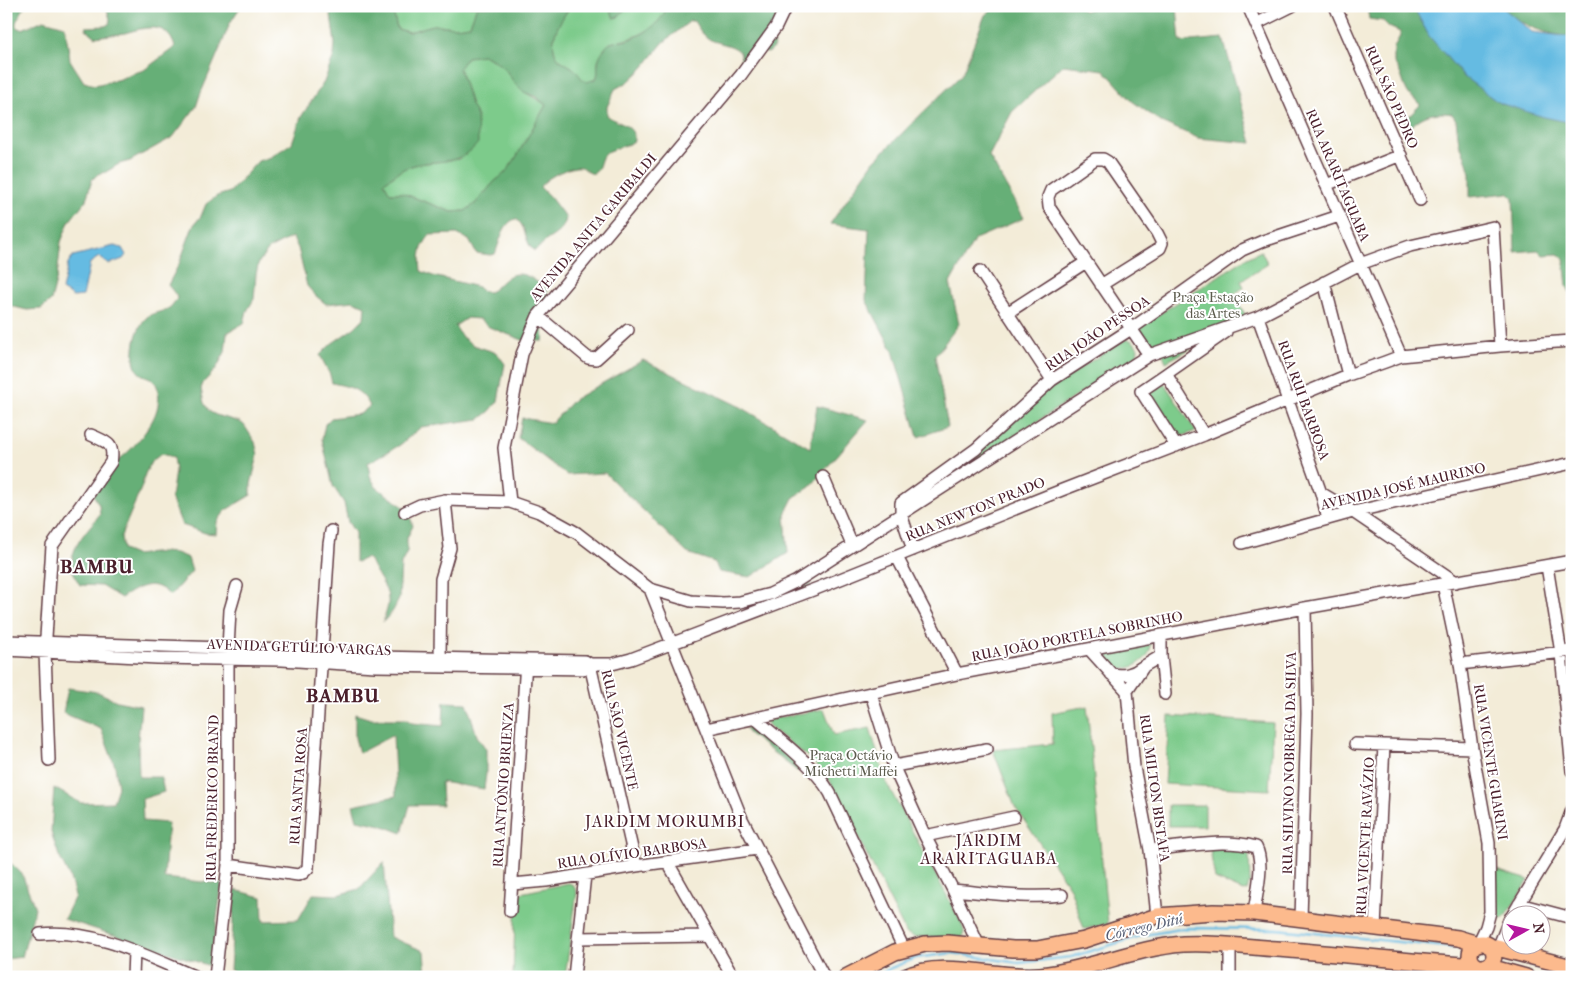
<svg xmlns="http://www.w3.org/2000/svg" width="1578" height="983" viewBox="0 0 1578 983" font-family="'IM FELL French Canon',serif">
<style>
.green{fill:#7dcb8b;stroke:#64755b}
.forest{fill:#66af77;stroke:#586751;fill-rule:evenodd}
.water{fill:#65bbe2;stroke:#586d86}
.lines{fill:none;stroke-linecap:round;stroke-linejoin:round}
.stream{stroke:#65bbe2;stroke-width:2.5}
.minor-casing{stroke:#633e45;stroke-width:14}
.major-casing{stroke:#633e45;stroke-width:18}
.minor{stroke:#fff;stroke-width:11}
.major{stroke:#fcba8d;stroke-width:15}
.labels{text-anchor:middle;stroke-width:4;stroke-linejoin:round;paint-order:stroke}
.street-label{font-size:14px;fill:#4a1f2b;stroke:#fff}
.park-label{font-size:14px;fill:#5c5b4d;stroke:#fff}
.water-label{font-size:15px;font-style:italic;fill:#555d74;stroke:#fff}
.quarter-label{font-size:16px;letter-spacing:1px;fill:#4a1f2b;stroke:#fff}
.district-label{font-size:19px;font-weight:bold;letter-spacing:1px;fill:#4a1f2b;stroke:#fff}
</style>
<rect width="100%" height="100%" fill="#fff"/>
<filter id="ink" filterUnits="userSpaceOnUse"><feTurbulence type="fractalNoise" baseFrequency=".02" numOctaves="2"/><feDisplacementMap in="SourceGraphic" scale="10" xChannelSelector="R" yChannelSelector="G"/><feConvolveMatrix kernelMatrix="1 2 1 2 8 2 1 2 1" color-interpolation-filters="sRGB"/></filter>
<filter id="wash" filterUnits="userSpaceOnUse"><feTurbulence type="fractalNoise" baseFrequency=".0096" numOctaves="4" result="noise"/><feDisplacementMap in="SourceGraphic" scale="20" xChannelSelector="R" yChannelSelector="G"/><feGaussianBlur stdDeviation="1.12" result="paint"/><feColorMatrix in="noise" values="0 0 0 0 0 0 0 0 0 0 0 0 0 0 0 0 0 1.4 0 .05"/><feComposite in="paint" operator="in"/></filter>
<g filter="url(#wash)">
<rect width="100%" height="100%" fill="#f3ecd8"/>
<path class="green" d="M392,6H477L470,25L456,27L433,25L409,32L397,29Z
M571,6H608L614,18L618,17L628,6H667C661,30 631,40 610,43C606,48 599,55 598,62C597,68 599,73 596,79L587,83C580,79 578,73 573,68C569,65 564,63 560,60C544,44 561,19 571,6Z
M483,55C490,59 498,62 504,68C511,74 515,83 522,90C528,95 538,99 546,105L514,161L504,174L494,182L476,203L465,211L452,212L402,193H390L384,182L405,168L418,164L459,159L477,116L471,105L459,67L467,57Z
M1261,251L1268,264L1241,281L1244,287L1233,295L1247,317L1158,345L1154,346L1147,344L1138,329L1139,327L1245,259Z
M1210,338L1166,362L1162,352Z
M1126,339L1133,341L1138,348L1137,356L908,506L1055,384Z
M1164,383L1196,431L1177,438L1148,394Z
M807,577L811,586L747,611L752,606L785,593Z
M1149,641C1150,643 1151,646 1150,649C1148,662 1124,674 1112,668C1104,665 1101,657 1098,650Z
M1087,706L1108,924L1084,929L1070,888L1015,807L993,750L1053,744L1052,713Z
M824,709L834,735L870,728L886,782L962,924L964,932L962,938L914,937L906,933L831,783L812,760L770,728L766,720Z
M1169,716L1273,723L1269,790L1165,784Z
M1168,805H1205V826H1168Z
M1226,847C1233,847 1244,847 1249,854L1250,881L1247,890L1243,891L1215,879L1210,850Z
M1496,870L1529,880L1504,918L1501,919L1497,916L1495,908Z
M569,883L573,885L577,892L565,977H513L516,894Z"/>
<path class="forest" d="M6,6H25L16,22V27L22,29L44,20L65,26L70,60L84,82L95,85L120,79L131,74L144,70L175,47C167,21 146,27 125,33C116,35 106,35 96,37L86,29V27L105,26L109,24L110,19L106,6H241L230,23L221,46L200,95L196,107L173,137L130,161L119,164L106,172L98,174L92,180L86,200L69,222L61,242L57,277L51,301L41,309L27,310L6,305Z
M325,6H392L397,29L409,32L433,25L456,27L470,25L477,6H571C561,19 544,44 560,60C564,63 569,65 573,68C579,73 580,79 587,82L596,79C599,73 597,70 598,64C598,58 602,51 606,47C610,41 617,42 623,41C641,37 662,24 667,6H780L773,39L775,44L772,50L768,53L760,51L754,53L726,84C730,76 741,65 741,56C741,45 717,44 709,39C702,34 698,28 694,21H690L663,43L642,69L628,82L615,89L607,107V115C617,125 635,123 634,141C626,147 614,147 606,153C599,157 601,170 594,173C589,175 585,168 581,167C571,165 545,178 540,187L550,197L566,218C564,230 556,234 547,240C542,243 540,248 534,251C524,242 527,226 516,219C503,222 500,242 495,254L490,255L476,253L469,240L457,234L430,235C420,248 419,254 421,271L433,276L478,287C493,304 500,273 518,274C529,274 538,283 547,289C548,299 542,307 541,317C540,325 545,332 543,341H525L489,327L479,319L467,318L455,326L462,337L473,345L497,353L505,364L498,401L490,411L480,419L421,427L400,445L368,463L370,476L376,487L408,510L413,526L407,538V552L401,564L399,599L393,611L383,622C385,615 389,606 388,599C388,587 374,572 370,560L365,558L357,562L355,561V533L348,522L344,503L333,486L322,439L325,424L331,418L360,414L370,406C360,388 350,387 332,383L330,375L320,355L331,344L354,328L364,318L365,306L353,301L326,304L316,296L307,286L298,248L292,237L269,249L259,262L256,274L254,299L247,311L244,323L227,333L225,352L216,369L203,383L201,389L204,403L210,412L216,415L240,422L244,425L255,442L258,455L251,484V495L226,510L217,522L216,534L205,533L182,525L171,498L175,471L173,457L161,454L151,462L145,474L142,486L121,536L123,550L135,555L162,552L176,553L188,558L192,571L170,596C154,577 138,587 121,598L101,586L80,585C77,581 75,576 73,571C67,549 88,530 100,514L99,505L93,494C99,485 104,471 112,465C114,462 118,461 121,458C134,448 153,425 157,409C160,399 160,383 150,378C146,376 140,375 137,370C130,358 135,330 145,319C151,312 161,313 169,308C172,306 174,302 177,299L176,295L168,285L179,264L193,226L201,216L206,204L217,196L230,192L258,161L271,157L292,143L301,117L324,82L334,55L335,44L331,15ZM483,55L495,61L505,69L513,81L524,92L536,97L546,105L514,161L504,174L494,182L476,203L465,211L452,212L402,193H390L384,182C392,177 400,170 408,167C436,157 457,169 478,143L477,116L471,105L459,68L467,57Z
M608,6H628L618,17L614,18Z
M996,6H1078L1084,11L1099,6H1177L1180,42L1223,38L1252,143L1198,138L1161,122L1132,101L1104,70L1063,65L1012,112L989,156L1024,218L975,239L950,283L959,324L935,356L948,427L918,437L893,351L866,300L869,229L830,224L874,161L962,74L985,15Z
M1367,6H1449L1572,113V297L1567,286L1564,259L1558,254L1543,255L1538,250L1515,252L1513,198L1508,193L1470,197V173L1465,156L1459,143L1456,120L1452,114C1433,110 1410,118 1406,139H1404C1398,123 1410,116 1420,105C1417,99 1411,98 1408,93C1402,83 1402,72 1394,63V47L1400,36V32L1389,27L1383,21L1369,19Z
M1502,6H1572V37C1545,34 1521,27 1502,6Z
M643,360L741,407L810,448L817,406L868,420L810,487L793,498L785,514L788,553L750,577L719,572L714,562L687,553L605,473L567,475L518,438L522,418L552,423L573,400Z
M68,688L98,692L117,701L141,706L138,741L139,777H161L164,792L142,799L143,821L168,823L164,878L222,884L210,966L64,919L75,896L70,878L59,856L51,832L54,788L81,803L113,802L118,787L115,766L101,729L63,713Z
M444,702L467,703L477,736L486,749V774L484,789L441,782L442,805H410L402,833L381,825L357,820L353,805L396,796L393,735L359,753L355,738V714L371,719H406L412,723L443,726Z
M758,724L805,766L797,771L748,733L746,728Z
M384,862L390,937L424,951L426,977H245L230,970L235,890L262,897L263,921L298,920L313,894L338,895L359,889Z
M12,864L22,874L35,908L22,957L6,959V865Z"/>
<path class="water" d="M1413,6H1501L1532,32L1572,37V123L1544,117L1499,103L1463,76L1429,36Z
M114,246L122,248L126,255L123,259L109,264L99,257L90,263L83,296L73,297L62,290L68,264L73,256Z"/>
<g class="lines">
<path class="stream" d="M1532,965L1572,975
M875,977L891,968L916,958L952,953L1019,963L1071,957L1144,935L1187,928L1277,929L1454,948"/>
</g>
</g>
<g filter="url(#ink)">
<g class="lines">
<g class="minor-casing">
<path id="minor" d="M1248,6L1401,356
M1335,6L1420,200
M1256,24L1292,6
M1326,185L1401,155
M980,271L1052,380
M1324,282L1348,375
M1101,285L1160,248L1162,243L1157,233L1108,162L1103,159H1095L1051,190L1048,197L1049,207L1149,355
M1007,313L1086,262
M538,316L588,358L596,359L628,330
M1258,317L1321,493L1353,512L1456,582
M1166,374L1226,332
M1176,446L1141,391L1166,374L1204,435
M823,477L852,545
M1321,493L1328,519
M510,502L504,448L522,354L538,316L741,75L776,27L786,6
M405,512L420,505L445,500L510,502L539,512L577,533L650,589L691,601L723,603L740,602L770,594L797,581L1149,355L1258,317L1360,264L1410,246L1493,227L1500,346
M1242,543L1353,512L1572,463
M913,550L901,514V503L976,449L1052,380L1131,329L1242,250L1263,241L1339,216
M897,557L957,674
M1547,566L1561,653L1572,771
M1443,584L1460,664L1472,748L1489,843L1490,912L1486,927L1478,944
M650,589L742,819L824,977
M6,641L283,650L376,657L585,661L590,664L591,669L636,866
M1089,649L1127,691L1134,767L1150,850L1157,916
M6,650L157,658L282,660L375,666L591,669
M1161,656L1165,694
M590,664H612L631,659L818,588L1062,490L1204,435L1348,375L1385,362L1401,356L1500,346L1572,341
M1460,664L1572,651
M439,665L440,658L441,579L450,548L445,500
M1111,674C1123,676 1132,675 1142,667
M1127,691L1144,666L1161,656V636
M871,694L895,770L925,836L953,890L979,946
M756,719C782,742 812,763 830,793L904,949
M706,729L957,674L1041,658L1305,608L1572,561
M1355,744L1472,748
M49,760L45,652L52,546L111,462C115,443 106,442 91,435
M894,766L987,749
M925,836L1014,817
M1150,850C1184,847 1222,838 1256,847C1265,864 1256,895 1254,913
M668,863L733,977
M228,865L298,875L303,873L308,868L329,544L331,531
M512,884L546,881L636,866L757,849
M953,890C989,893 1026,899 1062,895
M1519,904L1572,918
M510,911L526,661
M1512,916L1565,829L1572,810
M1301,919L1307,714L1305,608
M1375,928L1384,745
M40,934C94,928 148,957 196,977
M578,938L709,936
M1498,948L1510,918
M133,977L134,951
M215,977L228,865V649L230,610L237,586
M574,977L585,875
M1230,977V946
M1456,977L1467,965"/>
</g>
<g class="major-casing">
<path id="major" d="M1470 955a12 12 0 1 1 24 0a12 12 0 1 1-24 0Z
M1489,946L1572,967
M1486,966L1526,977
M846,977L895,952L925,944L948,943L1013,949H1037L1084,940L1157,916L1213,912L1254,913L1458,938L1478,944
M905,977C943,959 998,979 1040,975C1089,970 1134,948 1183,944C1213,942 1247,947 1277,949C1344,954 1410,962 1477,966"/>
</g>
<use href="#minor" class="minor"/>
<use href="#major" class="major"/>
</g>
</g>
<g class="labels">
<g class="street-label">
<text transform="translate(1392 97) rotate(66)" y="5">RUA SÃO PEDRO</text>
<text transform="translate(1338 175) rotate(67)" y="5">RUA ARARITAGUABA</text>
<text transform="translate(593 227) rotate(-50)" y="5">AVENIDA ANITA GARIBALDI</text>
<text transform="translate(1097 333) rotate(-34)" y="5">RUA JOÃO PESSOA</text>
<text transform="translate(1304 400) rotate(70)" y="5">RUA RUI BARBOSA</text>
<text transform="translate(1403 486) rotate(-13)" y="5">AVENIDA JOSÉ MAURINO</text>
<text transform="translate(975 509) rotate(-22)" y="5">RUA NEWTON PRADO</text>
<text transform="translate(1077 636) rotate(-11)" y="5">RUA JOÃO PORTELA SOBRINHO</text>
<text transform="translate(299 647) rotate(2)" y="5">AVENIDA GETÚLIO VARGAS</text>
<text transform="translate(620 730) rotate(77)" y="5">RUA SÃO VICENTE</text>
<text transform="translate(1491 762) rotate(81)" y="5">RUA VICENTE GUARINI</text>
<text transform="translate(1289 763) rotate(-89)" y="5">RUA SILVINO NOBREGA DA SILVA</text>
<text transform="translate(503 785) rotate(-86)" y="5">RUA ANTÔNIO BRIENZA</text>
<text transform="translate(298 786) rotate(-86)" y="5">RUA SANTA ROSA</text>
<text transform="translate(1155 788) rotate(82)" y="5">RUA MILTON BISTAFA</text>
<text transform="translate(212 798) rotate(-89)" y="5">RUA FREDERICO BRAND</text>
<text transform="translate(1365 836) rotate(-87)" y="5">RUA VICENTE RAVÁZIO</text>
<text transform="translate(632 853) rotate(-8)" y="5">RUA OLÍVIO BARBOSA</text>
</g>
<g class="park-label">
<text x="1213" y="302">Praça Estação<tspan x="1213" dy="16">das Artes</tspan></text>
<text x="851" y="760">Praça Octávio<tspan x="851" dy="16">Michetti Maffei</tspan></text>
</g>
<g class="water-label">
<text transform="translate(1144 927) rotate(-13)" y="5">Córrego Ditú</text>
</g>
<g class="quarter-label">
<text x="665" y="827">JARDIM MORUMBI</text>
<text x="989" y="846">JARDIM<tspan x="989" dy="18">ARARITAGUABA</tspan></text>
</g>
<g class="district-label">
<text x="97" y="573">BAMBU</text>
<text x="343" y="702">BAMBU</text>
</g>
</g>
<rect width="1578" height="983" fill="none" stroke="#fff" stroke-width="25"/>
<g transform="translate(1526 930) rotate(82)"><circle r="24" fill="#ffffff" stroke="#b7a5aa"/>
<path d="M0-4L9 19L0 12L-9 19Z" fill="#b5179e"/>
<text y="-8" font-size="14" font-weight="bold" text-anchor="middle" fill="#4a1f2b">N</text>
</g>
</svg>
